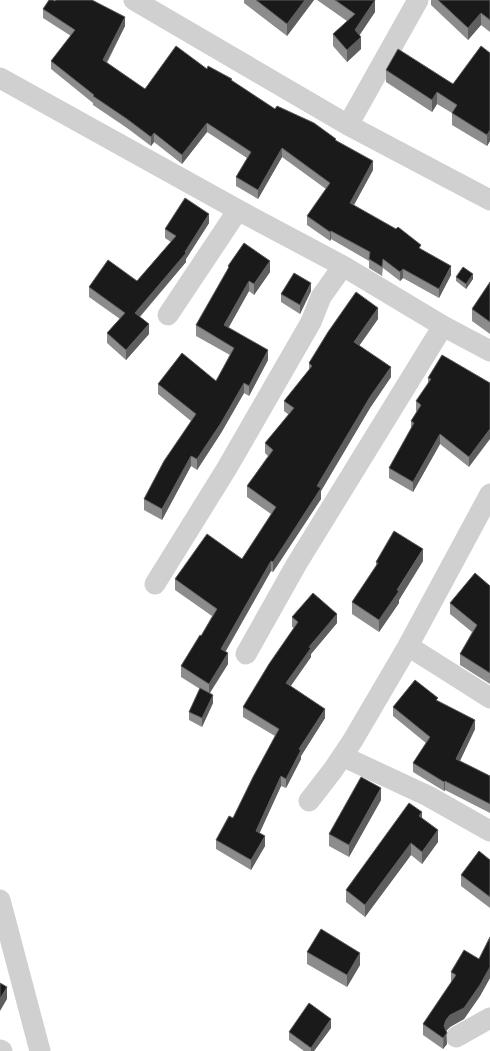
<svg xmlns="http://www.w3.org/2000/svg" width="490" height="1051" viewBox="0 0 490 1051" font-family="Figtree,sans-serif">
<style>
.lines{fill:none;stroke-linecap:round;stroke-linejoin:round}
.minor{stroke:#d0d0d0;stroke-width:21}
.wall{fill:#8c8c8c}
.shaded-wall{fill:#5f5f5f}
.building{fill:#1a1a1a;stroke:#5f5f5f}
</style>
<rect width="100%" height="100%" fill="#fff"/>
<g class="lines">
<path class="minor" d="M134,0L348,125L490,200
M0,78L238,210L343,266L443,326L490,351
M348,125L418,0
M168,315L238,210
M155,584L227,468L311,322L321,297L343,266
M408,646L490,698
M246,654L296,565L443,326
M342,756L428,796L490,831
M309,801L333,770L353,740L408,646L490,494
M0,900L40,1051
M456,1037L490,1018
M0,1050L2,1051"/>
</g>
<path class="wall" d="M244,0H314L287,36L244,3Z
M317,0H375V12L359,35L361,49L347,62L333,46V34L347,21Z
M431,0H490V32L481,25L468,40L431,5Z
M55,1L125,26L107,63L145,89L207,69L232,81L275,109L336,140L373,170L354,205L421,249L451,275L439,298L403,278L400,281L383,268L382,276L369,268V261L331,239L330,241L307,225V216L326,189L282,157L258,199L236,186V177L247,158L207,132L182,164L154,142L151,146L127,128L93,105V103L51,69V61L71,36L43,18V9Z
M490,53V141L487,146L452,125V113L437,104L432,112L386,82V70L453,84Z
M209,223L186,259V262L140,317L149,334L126,360L107,343V333L120,319L89,297V287L137,281L171,242L165,238V229Z
M228,266L270,272L254,295L249,291L228,328L268,360L249,396L244,393L221,433L197,470L191,466L162,520L144,510V499L191,421L158,394V384L216,381L230,355L196,336V325L228,270Z
M456,277L473,279L466,289L456,281Z
M490,282V334L472,321V309Z
M311,291L300,314L281,302V294Z
M378,319L359,346L391,377L370,408L321,491V499L273,572L271,571L226,651L228,664L210,693L213,703L202,727L189,720V712L200,689L181,677V666L201,636L212,616L175,590V579L242,559L271,514L247,497V486L268,456L265,453V443L289,415L284,411V401L309,371V363Z
M428,378L490,383L469,467L440,444L413,492L389,478V468L411,429V421L417,412L416,411V401L428,383Z
M423,561L399,600V603L379,632L352,614V602L376,566V562Z
M490,586V684L460,665V654L472,632L450,614V603Z
M292,617L337,623L311,654V657L290,686L325,718L301,756V759L286,788L281,786L259,833L265,846L251,870L216,849V840L233,818L275,736L243,717V707L294,628L292,627Z
M438,701L475,729L460,761L490,776V813L445,790L444,791L413,772V763L426,743L393,716V707Z
M381,800L349,857L329,846V834Z
M422,819L438,842L422,864L411,855L365,917L346,902V890Z
M490,860V908L461,886V875Z
M490,937V978L480,996L464,1019L450,1027L446,1031L447,1044L443,1049L423,1035V1024L451,983V972L479,959Z
M307,952L360,965L347,987L307,964Z
M331,1028L314,1051H304L289,1040V1032Z"/>
<path class="shaded-wall" d="M305,0H314L287,36V24Z
M375,0V12L355,42V30Z
M481,13V25L468,40V28Z
M125,17V26L103,69V60Z
M361,37V49L347,62V50Z
M437,92V104L432,112V100Z
M207,123V132L182,164V155Z
M490,130V141L487,146V135Z
M154,133V142L151,146V137Z
M282,148V157L258,199V190Z
M373,161V170L350,212V203Z
M209,214V223L186,259V262L135,322V313L185,252Z
M331,231V239L330,241V232Z
M270,261V272L254,295V284Z
M451,266V275L439,298V289Z
M403,269V278L400,281V272Z
M473,274V279L466,289V284Z
M249,281V291L224,336V325Z
M311,283V291L300,314V305Z
M378,308V319L354,353V342Z
M149,324V334L126,360V350Z
M268,350V360L249,396V386Z
M391,367V377L370,408L321,491V499L273,572V562L317,486L370,397Z
M244,383V393L221,433L197,470V459Z
M490,429V439L469,467V457Z
M440,434V444L413,492V482Z
M191,456V466L162,520V509Z
M423,549V561L399,600V603L379,632V620Z
M271,561V571L221,659V649Z
M337,614V623L311,654V657L286,693V683L309,647Z
M228,653V664L209,694V684Z
M213,695V703L202,727V718Z
M325,709V718L301,756V759L286,788V779L299,749Z
M475,720V729L456,769V759Z
M281,776V786L256,841V831Z
M445,781V790L444,791V782Z
M381,788V800L349,857V845Z
M422,812V824L419,816Z
M438,830V842L422,864V852Z
M265,836V846L251,870V860Z
M411,843V855L365,917V905Z
M360,953V965L347,987V975Z
M490,967V978L480,996L464,1019L450,1027L446,1031L447,1044L443,1049L444,1026L446,1020Z
M7,987V999L0,1011V999Z
M331,1019V1028L314,1051H311V1048Z"/>
<path class="building" d="M49,0H53L55,1L56,0H92L125,17L103,60L145,89L176,46L207,69L208,66L232,79L231,80L275,109L277,106L314,123L336,139L335,140L373,161L350,203L396,229L398,227L421,245L419,248L451,266L439,289L403,269L400,272L383,259L382,267L369,259L370,252L331,231L330,232L307,216L330,183L282,148L258,190L236,177L251,152L207,123L182,155L154,133L151,137L127,119L93,96L94,95L51,61L75,30L43,9Z
M256,0H305L287,24Z
M335,0H375L355,30L361,37L347,50L333,34L355,14Z
M438,0H490V20L481,13L468,28Z
M481,46L490,53V130L487,135L452,113L457,105L437,92L432,100L386,70L398,49L453,84Z
M185,198L209,214L185,252L186,253L135,313L149,324L126,350L107,333L125,313L89,287L108,260L137,281L176,236L165,229Z
M244,243L270,261L254,284L249,281L224,325L268,350L249,386L244,383L221,423L197,459L191,456L162,509L144,499L164,461L196,414L158,384L182,353L216,381L234,348L196,325L229,267L228,266Z
M463,267L473,274L466,284L456,277Z
M294,273L311,283L300,305L281,294Z
M490,282V322L472,309Z
M356,292L378,308L354,342L391,367L370,397L317,486L321,488L273,562L271,561L221,649L228,653L209,684L181,666L200,635L201,636L217,609L175,579L207,534L242,559L276,507L247,486L273,450L265,443L294,408L284,401L312,366L309,363L328,332Z
M442,355L490,383V429L469,457L440,434L413,482L389,468L414,423L411,421L421,405L416,401L431,379L428,378Z
M394,531L423,549L397,590L399,591L379,620L352,602L378,563L376,562Z
M475,573L490,586V673L460,654L477,625L450,603Z
M313,593L337,614L309,647L311,648L286,683L325,709L299,749L301,750L286,779L281,776L256,831L265,836L251,860L216,840L229,816L233,818L253,777L279,729L243,707L269,664L298,622L292,617Z
M415,680L438,698L436,700L475,720L456,759L490,776V804L445,781L444,782L413,763L430,737L393,707Z
M200,688L213,695L202,718L189,712Z
M361,777L381,788L349,845L329,834Z
M409,803L422,812L419,816L438,830L422,852L411,843L365,905L346,890Z
M479,851L490,860V897L461,875Z
M321,929L360,953L347,975L307,952Z
M490,937V967L480,985L464,1008L450,1015L446,1020L444,1026L447,1033L443,1038L423,1024L456,975L451,972L464,950L479,959Z
M0,983L7,987L0,999Z
M309,1003L331,1019L311,1048L289,1032Z"/>
</svg>
